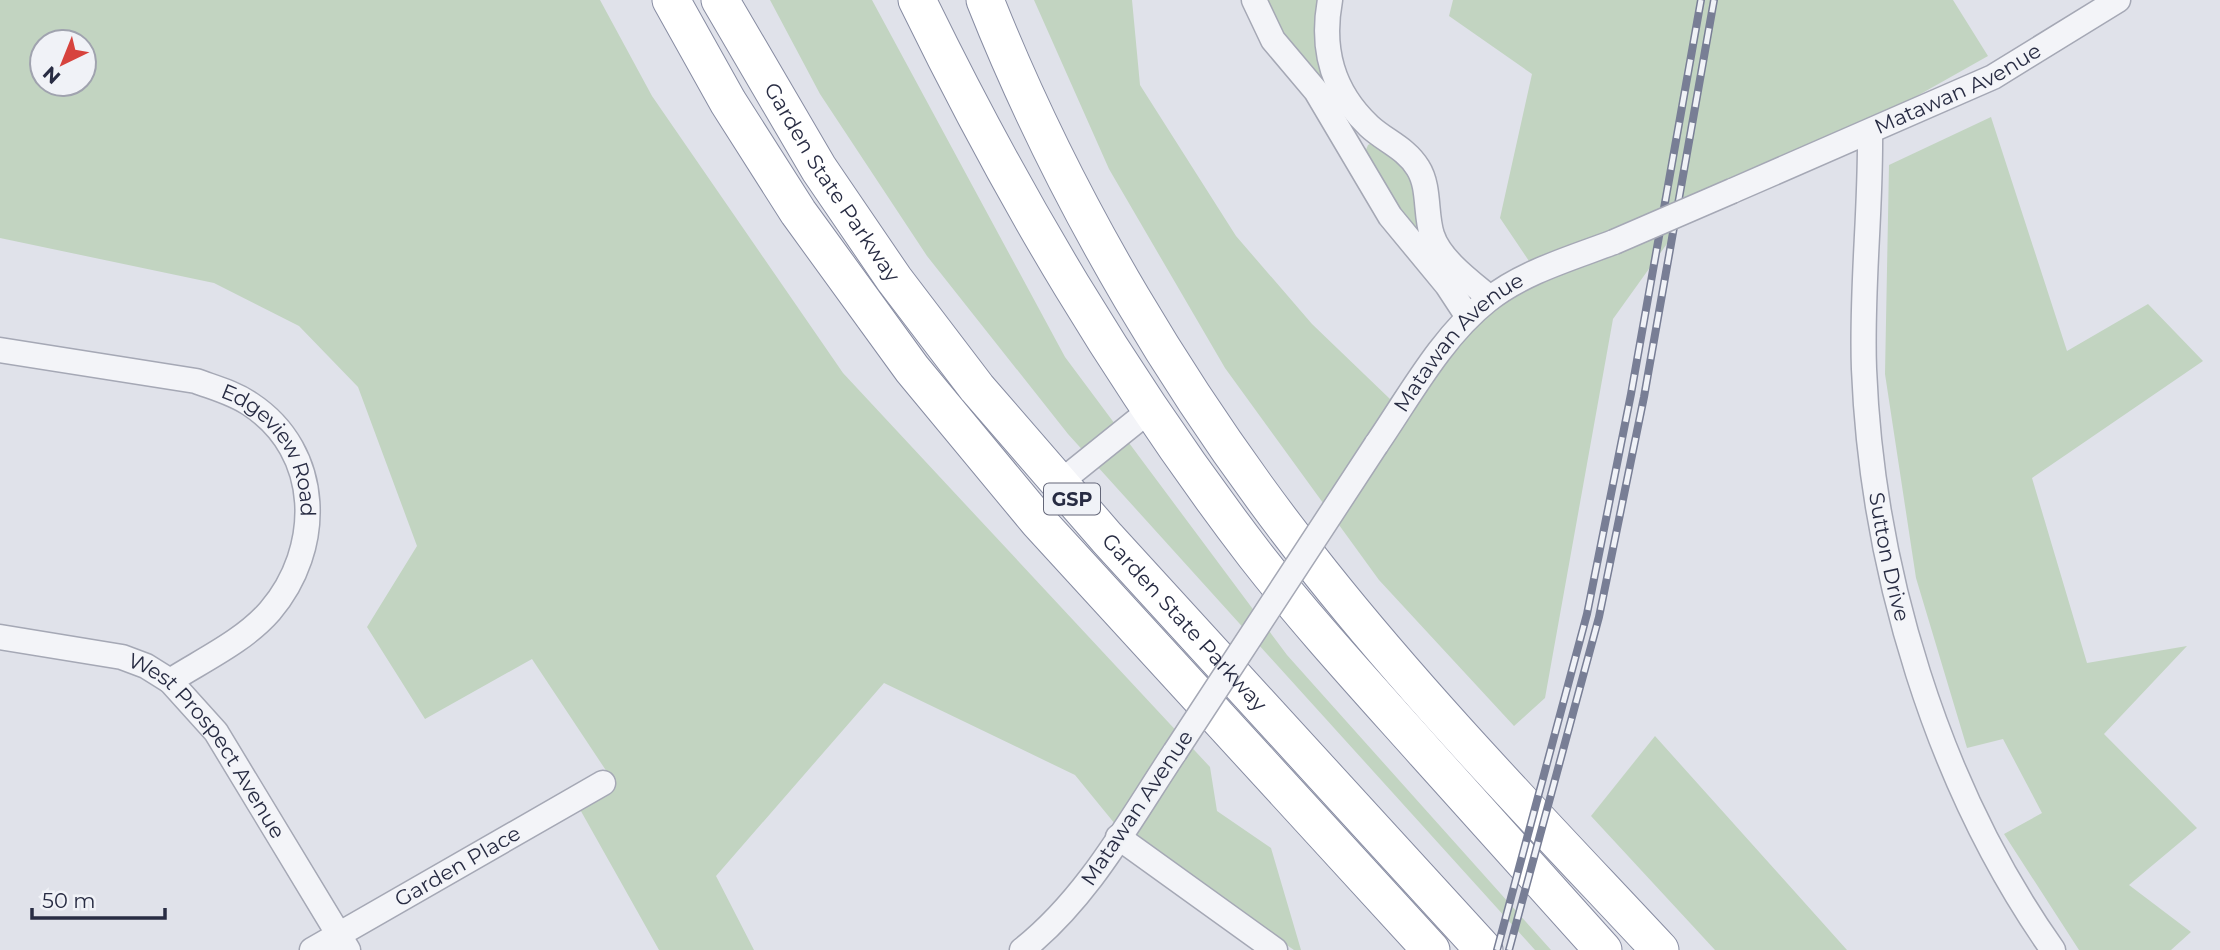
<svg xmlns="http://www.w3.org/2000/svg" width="2220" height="950" viewBox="0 0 2220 950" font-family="Montserrat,sans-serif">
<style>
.green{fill:#c2d4c1;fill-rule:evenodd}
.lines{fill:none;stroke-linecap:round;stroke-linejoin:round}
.minor-casing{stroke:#a5a8b5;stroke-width:27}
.highway-casing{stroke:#878ca2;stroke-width:39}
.minor{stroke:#f3f4f8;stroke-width:24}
.highway{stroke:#fff;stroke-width:37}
.rail-casing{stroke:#787e95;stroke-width:8}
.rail{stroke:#f0f2f7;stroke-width:5;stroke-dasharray:16;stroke-linecap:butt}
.minor-bridge-casing{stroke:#a5a8b5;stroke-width:27;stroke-linecap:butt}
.minor-bridge{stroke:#f3f4f8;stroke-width:24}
.labels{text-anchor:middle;stroke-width:5;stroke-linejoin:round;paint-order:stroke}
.shield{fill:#f0f2f7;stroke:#646779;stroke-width:2}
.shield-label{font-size:19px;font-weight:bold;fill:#282c43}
.street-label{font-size:21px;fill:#282c43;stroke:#f0f2f7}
</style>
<rect width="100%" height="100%" fill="#e0e2ea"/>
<path class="green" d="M0,0H600L652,96L843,373L1210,767L1217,811L1271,848L1301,950H1294L1124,835L1075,775L884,683L716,876L754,950H659L573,797L607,772L532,659L425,719L367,627L417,546L358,387L299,326L214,283L0,238ZM42,42H84V84H42Z
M770,0H872L1065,357L1287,655L1551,950H1535L1068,434L927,256L820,94Z
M1034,0H1132L1140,85L1236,236L1312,324L1390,399C1432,342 1464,292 1529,261L1500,218L1532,74L1449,16L1453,0H1953L1988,56L1725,204L1684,220L1613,319L1545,698L1514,726L1379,580L1225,368L1109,169Z
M1262,0H1323L1355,125L1351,128L1292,50Z
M1991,117L2067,351L2148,304L2203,361L2032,478L2087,663L2187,646L2104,734L2197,828L2129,885L2191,932L2171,950H2079L2004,834L2042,813L2003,739L1967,748L1916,578L1885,374L1889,165Z
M1375,141L1413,170L1421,228L1416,232H1412L1365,152L1368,145Z
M1655,736L1847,950H1715L1591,816Z"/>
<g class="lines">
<g class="minor-casing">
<g id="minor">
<path d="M1254,0L1273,40L1316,91L1390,216L1447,285L1468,317"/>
<path d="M1330,0C1321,49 1332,91 1369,126C1385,141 1406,148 1418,168C1430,187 1425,214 1432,235C1440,260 1471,282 1490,298"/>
<path id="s1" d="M1870,132C1871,211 1861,290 1864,369C1872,569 1937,786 2053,950"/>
<path id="s2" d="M1732,191L1993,77L2118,0"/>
<path id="s3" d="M0,350L196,381C215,388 234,393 250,404C323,452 323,549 270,611C244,641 203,660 170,681"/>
<path id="s4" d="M1376,445C1409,397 1441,337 1488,300C1523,272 1572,258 1614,242"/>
<path d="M1058,484L1150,410"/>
<path id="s5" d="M0,637L122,657L146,666L170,681L216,732L348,950"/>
<path d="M1118,837L1275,950"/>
<path id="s6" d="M312,950L603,783"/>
<path d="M1022,950C1088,898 1129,821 1175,752"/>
</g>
</g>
<g class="highway-casing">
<g id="highway">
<path d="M671,0L728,102L798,212L912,369L1038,521L1431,950"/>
<path id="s7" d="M720,0L819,169L894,279L977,388L1107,538L1484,950"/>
<path d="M917,0C1013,197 1121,380 1255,555C1308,623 1367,687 1425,752C1484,818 1543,884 1603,950"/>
<path d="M985,0C1066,204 1184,401 1321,573C1426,705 1545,827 1660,950"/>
</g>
</g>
<use href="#minor" class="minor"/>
<use href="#highway" class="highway"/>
<g class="rail-casing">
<path id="rail" d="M1497,950L1587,614L1631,394L1701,0
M1509,950L1599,617L1644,397L1714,0"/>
</g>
<use href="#rail" class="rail"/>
<g class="minor-bridge-casing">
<path id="minor-bridge" d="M1614,242L1732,191
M1175,752L1376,445"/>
</g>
<use href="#minor-bridge" class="minor-bridge"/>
</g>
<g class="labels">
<rect class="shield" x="1044" y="483.5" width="56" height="31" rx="5"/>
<g class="shield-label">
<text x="1072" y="506">GSP</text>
</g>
<g class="street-label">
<text dy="7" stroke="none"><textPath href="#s2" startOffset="248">Matawan Avenue</textPath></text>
<text dy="7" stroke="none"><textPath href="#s7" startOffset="214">Garden State Parkway</textPath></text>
<text dy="7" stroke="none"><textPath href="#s4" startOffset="133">Matawan Avenue</textPath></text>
<text dy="7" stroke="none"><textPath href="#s3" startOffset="308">Edgeview Road</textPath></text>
<text dy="7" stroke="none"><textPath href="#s1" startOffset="427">Sutton Drive</textPath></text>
<text dy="7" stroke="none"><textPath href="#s7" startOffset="779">Garden State Parkway</textPath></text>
<text dy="7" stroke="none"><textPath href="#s5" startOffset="250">West Prospect Avenue</textPath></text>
<text transform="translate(1137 808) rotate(-56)" y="7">Matawan Avenue</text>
<text dy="7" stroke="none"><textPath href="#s6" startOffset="168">Garden Place</textPath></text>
</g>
</g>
<g transform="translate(63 63) rotate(223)"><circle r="33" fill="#f0f2f7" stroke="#a0a3af" stroke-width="2"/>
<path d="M0-5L12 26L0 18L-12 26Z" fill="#d7433d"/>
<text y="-10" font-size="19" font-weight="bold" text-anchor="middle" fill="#282c43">N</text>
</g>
<path d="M32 908v10h133v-10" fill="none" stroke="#282c43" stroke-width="3.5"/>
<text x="42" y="908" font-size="21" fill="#282c43" stroke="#f0f2f7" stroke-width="5" paint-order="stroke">50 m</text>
</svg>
